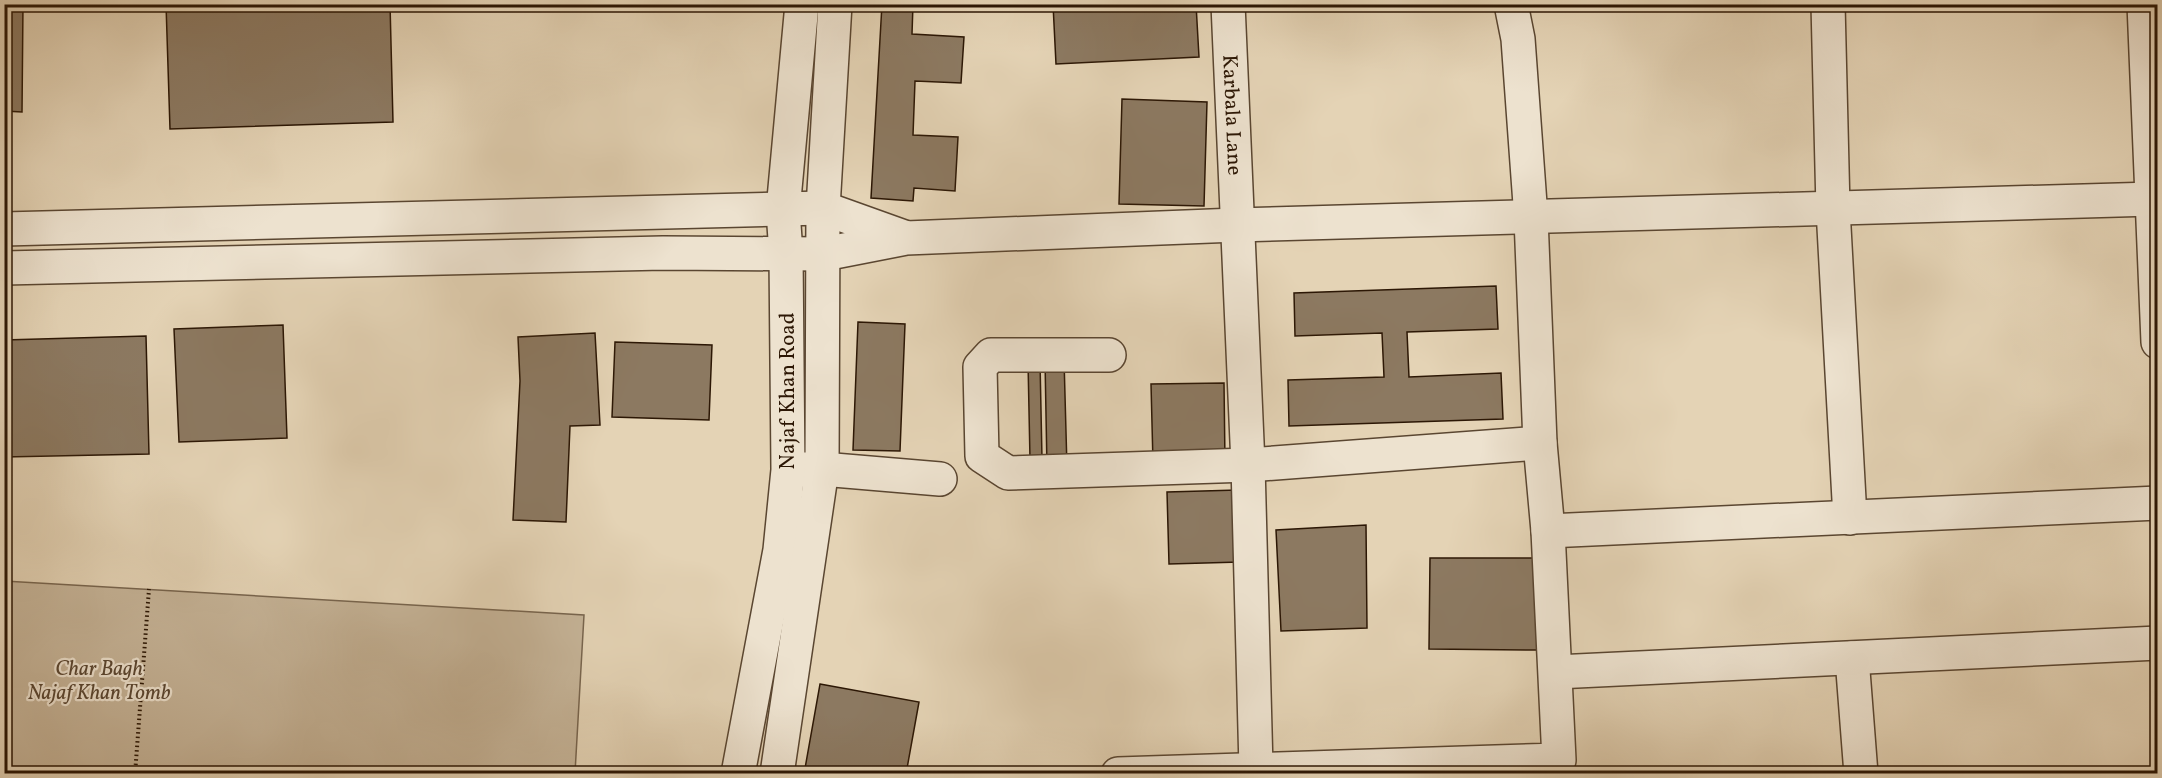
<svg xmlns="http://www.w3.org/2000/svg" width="2162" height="778" viewBox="0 0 2162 778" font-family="Vollkorn,serif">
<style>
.green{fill:#c5b397;stroke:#78654e;stroke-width:1.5}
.building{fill:#8c7961;stroke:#2c1705;stroke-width:1.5}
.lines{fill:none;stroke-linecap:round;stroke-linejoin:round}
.minor-casing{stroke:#5a4631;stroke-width:36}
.path{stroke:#2c1705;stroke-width:4;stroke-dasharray:1.5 3;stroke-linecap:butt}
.minor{stroke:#ede2cf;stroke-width:33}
.labels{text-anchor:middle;stroke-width:4.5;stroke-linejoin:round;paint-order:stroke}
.street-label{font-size:21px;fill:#2c1705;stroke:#ede2cf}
.park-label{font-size:21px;font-style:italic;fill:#5a4631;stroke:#ede2cf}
</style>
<rect width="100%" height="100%" fill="#e4d3b5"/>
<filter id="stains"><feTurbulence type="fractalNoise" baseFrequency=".00333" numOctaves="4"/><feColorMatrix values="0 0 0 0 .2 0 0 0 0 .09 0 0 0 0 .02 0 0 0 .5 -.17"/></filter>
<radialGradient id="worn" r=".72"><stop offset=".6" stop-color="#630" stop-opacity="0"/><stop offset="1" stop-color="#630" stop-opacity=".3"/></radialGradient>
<path class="green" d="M4,581L584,615L575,773H5Z"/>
<path class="building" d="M4,4H23L22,112L4,111Z
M166,4H390L393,122L170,129Z
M882,4H913L912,34L964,37L961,83L915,81L913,135L958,137L955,191L914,188L913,201L871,198Z
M1053,4H1196L1199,57L1056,64Z
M1526,4H1604V6L1526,8Z
M1122,99L1207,102L1204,206L1119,204Z
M1496,286L1498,329L1407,332L1409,377L1501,373L1503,419L1289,426L1288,380L1384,377L1382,333L1295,336L1294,293Z
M858,322L905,324L900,451L853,450Z
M283,325L287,438L179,442L174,329Z
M595,333L600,425L570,426L566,522L513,520L520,381L518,337Z
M146,336L149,454L4,457V340Z
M615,342L712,345L709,420L612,417Z
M1064,359L1067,468H1047L1045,360Z
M1028,362H1040L1042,459H1030Z
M1224,383L1225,462L1153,463L1151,384Z
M1238,490L1240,562L1169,564L1167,492Z
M1366,525L1367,628L1281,631L1276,530Z
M1430,558H1538L1537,650L1429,649Z
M820,684L919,702L906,774H804Z"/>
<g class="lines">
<g class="minor-casing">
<g id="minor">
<path id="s1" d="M1228,4L1248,465L1256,768"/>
<path d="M1828,4L1833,209L1850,518"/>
<path d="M2144,4L2158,342"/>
<path d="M4,229L823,208L904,237"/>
<path d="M4,268L663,253L824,254L906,238L1236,225L2153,199"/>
<path d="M1109,355H991L980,367L982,456L1008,473L1248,465L1540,443"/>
<path d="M801,469H822L940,479"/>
<path d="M1548,531L2158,503"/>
<path d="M1852,658L1861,774"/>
<path d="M1556,672L2158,643"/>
<path d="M738,774L780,550L788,470L786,254L783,210L802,4"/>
<path d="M777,774L822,469L823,208L835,4"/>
<path d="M1118,774L1559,760L1548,531L1540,443L1531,218L1518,39L1511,4"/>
</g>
</g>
<path class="path" d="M135,774L149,589"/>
<use href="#minor" class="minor"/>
</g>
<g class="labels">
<g class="street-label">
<text dy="7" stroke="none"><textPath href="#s1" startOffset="111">Karbala Lane</textPath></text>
<text transform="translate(787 391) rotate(-90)" y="7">Najaf Khan Road</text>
</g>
<g class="park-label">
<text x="99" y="675">Char Bagh<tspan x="99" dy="24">Najaf Khan Tomb</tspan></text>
</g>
</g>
<rect width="2162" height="778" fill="none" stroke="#e4d3b5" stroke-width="24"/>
<rect x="6" y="6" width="2150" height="766" fill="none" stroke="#2c1705" stroke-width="3"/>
<rect x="12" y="12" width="2138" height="754" fill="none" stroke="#2c1705" stroke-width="1.5"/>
<rect width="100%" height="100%" filter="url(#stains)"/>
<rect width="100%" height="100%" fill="url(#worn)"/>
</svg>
